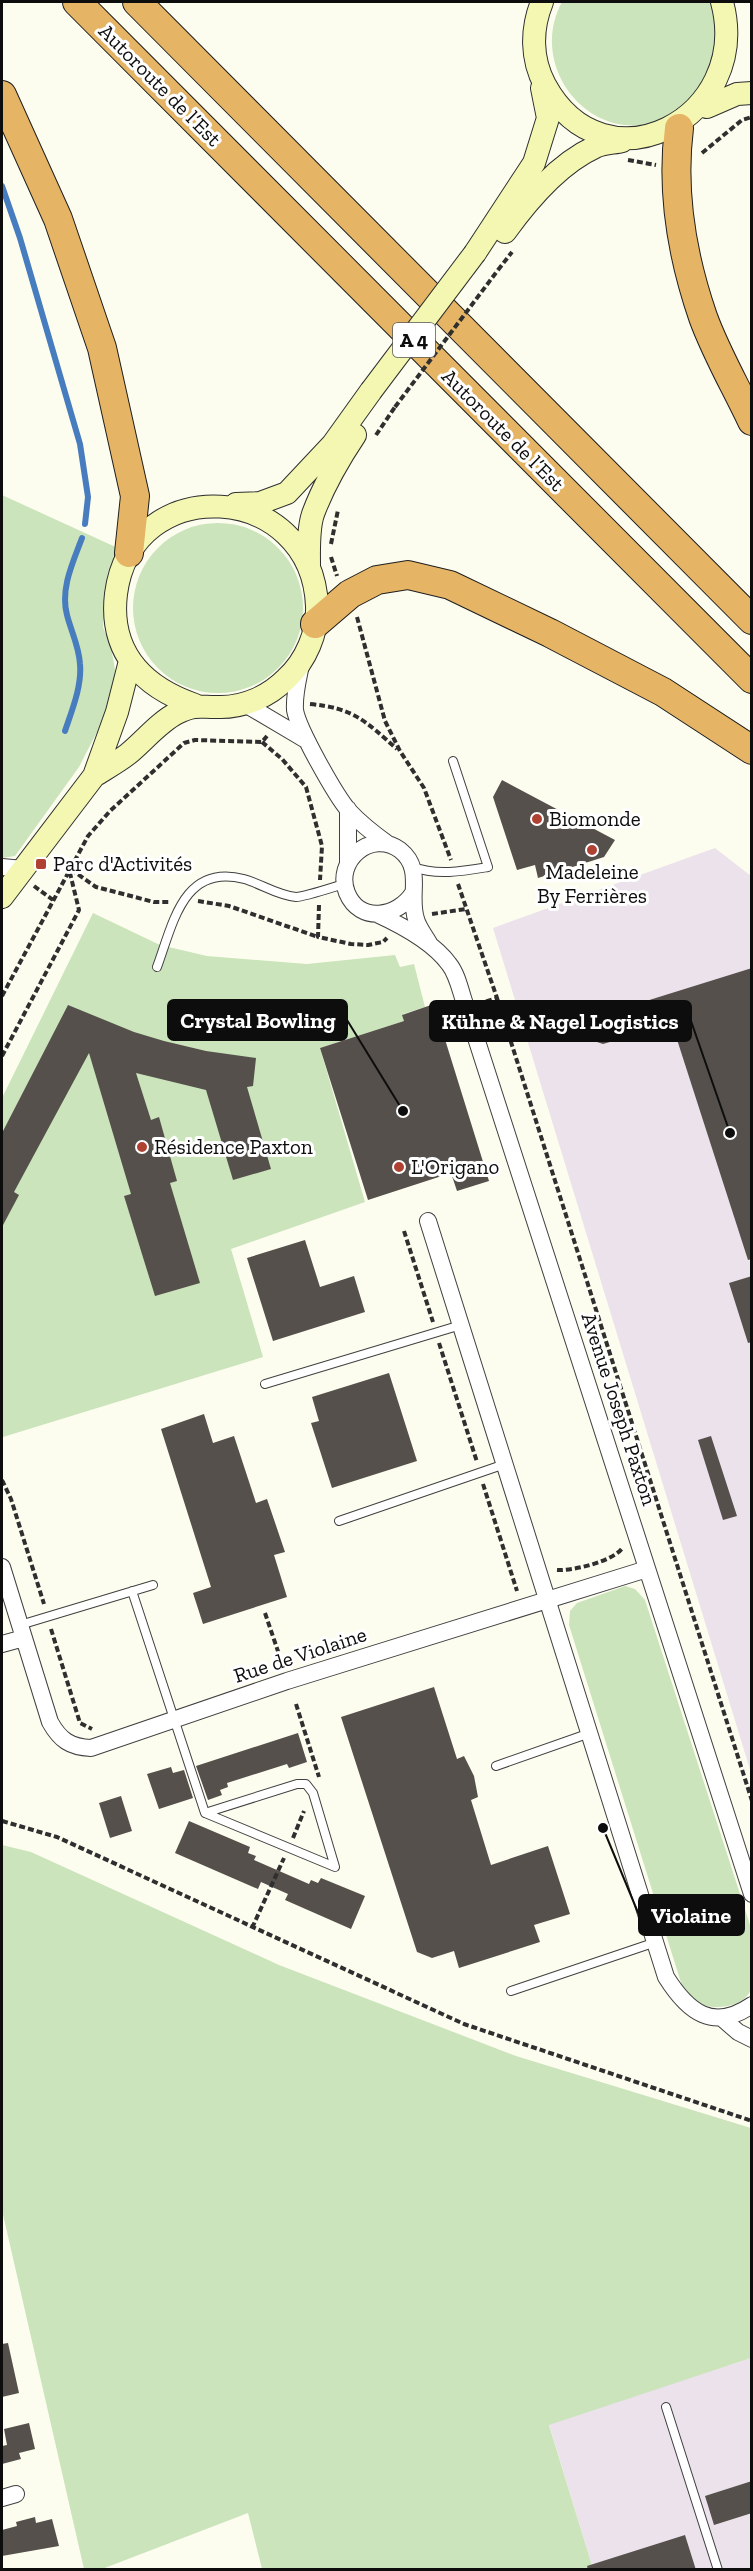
<svg xmlns="http://www.w3.org/2000/svg" width="753" height="2571" viewBox="0 0 753 2571" font-family="'Zilla Slab',serif">
<style>
.industrial{fill:#ebe2eb}
.green{fill:#cbe4bc}
.lines{fill:none;stroke-linecap:round;stroke-linejoin:round}
.stream{stroke:#477cbf;stroke-width:6}
.building{fill:#55504b}
.lane-casing{stroke:#404040;stroke-width:10}
.street-casing{stroke:#404040;stroke-width:18}
.secondary-casing{stroke:#2f2f2f;stroke-width:24}
.highway-casing{stroke:#1e1e1e;stroke-width:30}
.path{stroke:#2f2f2f;stroke-width:4;stroke-dasharray:6 3;stroke-linecap:butt}
.lane{stroke:#fff;stroke-width:8}
.street{stroke:#fff;stroke-width:16}
.secondary{stroke:#f3f7b1;stroke-width:22}
.highway{stroke:#e5b465;stroke-width:28}
.secondary-bridge-casing{stroke:#2f2f2f;stroke-width:24;stroke-linecap:butt}
.path-bridge{stroke:#2f2f2f;stroke-width:4;stroke-dasharray:6 3;stroke-linecap:butt}
.secondary-bridge{stroke:#f3f7b1;stroke-width:22}
.poi-dot{fill:#af4133;stroke:#fff;stroke-width:2}
.labels{text-anchor:middle;stroke-width:6;stroke-linejoin:round;paint-order:stroke}
.shield{fill:#fff;stroke:#565656;stroke-width:1.5}
.shield-label{font-size:20px;font-weight:bold;fill:#0d0d0d}
.street-label{font-size:21px;fill:#0d0d0d;stroke:#fff}
.poi-label{font-size:21px;fill:#0d0d0d;stroke:#fff;text-anchor:start}
.leader{fill:none;stroke:#0d0d0d;stroke-width:2}
.callout-dot{fill:#0d0d0d;stroke:#fff;stroke-width:2}
.callout{fill:#0d0d0d;stroke:#0d0d0d;stroke-width:2}
.callout-label{font-size:22px;text-anchor:middle;font-weight:bold;fill:#fff}
</style>
<rect width="100%" height="100%" fill="#fdfdef"/>
<path class="industrial" d="M715,848L751,876V1773L493,928Z
M751,2358V2569H593L549,2424Z"/>
<path class="green" d="M562,2H711L720,58C713,69 694,104 685,112C679,116 666,118 659,121C589,145 527,66 562,2Z
M2,495L120,549L106,589L103,627L111,647L116,675L113,701L79,767L15,856L2,858Z
M133 608a85 85 0 1 1 170 0a85 85 0 1 1-170 0Z
M93,913L160,945L207,956L307,964L395,955L400,967L414,964L425,1007L403,1014L404,1021L320,1048L365,1202L231,1249L263,1357L3,1437L2,1098Z
M625,1586L635,1589L645,1600L751,1928V1990C744,2006 719,2010 703,2005C696,2002 689,1994 683,1989L569,1625L570,1611L577,1603Z
M2,1845L31,1852L279,1965L516,2056L751,2128V2358L549,2425L593,2569H262L248,2513L102,2569H84L2,2210Z"/>
<g class="lines">
<path class="stream" d="M2,186L20,238L80,444L88,497L85,524
M65,731C72,710 82,686 80,664C79,646 71,631 67,615C60,589 73,562 82,538"/>
</g>
<path class="building" d="M502,780L615,840L604,857L538,878L535,865L517,870L493,797Z
M752,968V1259L748,1260L672,1024L603,1044L594,1041L588,1030L591,1021L598,1016Z
M434,1004L489,1181L457,1191L451,1173L368,1200L320,1048L404,1021L402,1015Z
M68,1005L134,1032L164,1041L206,1051L256,1058L253,1086L247,1087L271,1169L233,1180L206,1090L136,1073L151,1120L159,1117L177,1181L170,1183L200,1283L155,1296L124,1196L131,1194L89,1053L14,1192L19,1195L2,1227V1133Z
M305,1240L320,1287L354,1276L365,1312L273,1341L247,1258Z
M752,1276V1342L748,1343L729,1283Z
M389,1373L417,1461L332,1488L311,1423L319,1421L312,1397Z
M204,1414L213,1443L234,1436L256,1503L267,1499L285,1552L274,1555L287,1597L203,1624L193,1593L211,1587L161,1429Z
M711,1436L737,1516L723,1520L698,1440Z
M434,1687L457,1759L464,1756L474,1776L478,1797L471,1800L491,1865L548,1846L570,1914L534,1925L540,1942L459,1968L454,1951L432,1958L417,1952L341,1717Z
M298,1733L307,1762L289,1768L287,1764L227,1783L228,1787L220,1790L222,1795L208,1800L196,1766Z
M171,1767L173,1773L184,1770L193,1798L159,1809L147,1774Z
M121,1796L132,1831L110,1838L99,1803Z
M189,1821L250,1847L248,1853L256,1856L254,1860L309,1884L311,1880L318,1883L321,1878L365,1896L351,1929L285,1900L288,1894L261,1882L258,1889L175,1853Z
M8,2343L19,2393L2,2397V2344Z
M29,2423L35,2449L19,2453L21,2459L2,2464V2446L7,2445L4,2429Z
M752,2481V2513L714,2525L705,2496Z
M35,2517L36,2523L52,2519L59,2546L2,2556V2530L17,2526L16,2522Z
M685,2535L696,2570H588L587,2566Z"/>
<g class="lines">
<g class="lane-casing">
<path id="lane" d="M413,867C437,876 464,871 488,867L453,761
M157,967C173,924 183,863 244,879C262,884 276,895 296,897C304,897 334,887 344,884
M265,1384L461,1325
M339,1521L505,1464
M132,1591L205,1813L335,1867L313,1793L306,1784H297L205,1813
M20,1625L153,1585
M496,1766L590,1733
M511,1991L656,1942
M666,2407L718,2570"/>
</g>
<g class="street-casing">
<path id="street" d="M301,665C298,680 294,694 295,710C298,729 336,796 349,811C361,824 374,834 388,844
M245,704L306,740
M348,863V809
M2,867L23,869
M413,893C398,917 360,924 347,893C334,861 371,829 400,850C424,869 408,894 416,919C418,927 425,936 429,943
M377,914C401,925 433,942 449,964C458,975 461,994 466,1007L752,1894
M428,1221L666,1977C688,2012 713,2032 752,2005
M2,1567L50,1722C60,1740 70,1747 91,1748L287,1681L647,1569
M2,1644L24,1638
M723,2019L738,2032L752,2039
M2,2498L16,2494"/>
</g>
<g class="secondary-casing">
<path id="secondary" d="M542,2C531,29 531,59 545,85C605,195 753,118 722,2
M707,107L737,94L752,93
M505,232C528,200 558,164 595,147C603,143 614,143 622,141
M475,253L534,163L548,118L542,88
M236,504L260,503L287,493L333,444L371,391
M309,565C309,549 308,529 313,514C323,487 339,459 355,435
M94,776C105,769 118,762 128,754C144,741 159,722 177,713C197,703 201,708 221,707C245,707 269,696 286,679C306,661 318,632 317,606C312,481 132,470 116,594C109,652 143,687 195,705
M2,897L94,776L117,712L130,661"/>
</g>
<g class="highway-casing">
<path id="highway" d="M77,2L752,679
M137,2L752,620
M2,95L58,219L102,348L135,496L129,553
M679,128C671,192 682,256 703,317C716,353 736,387 752,421
M315,624L350,594L377,580L408,575L450,585L550,633L663,692L752,750"/>
</g>
<path class="path" d="M702,153L742,120L752,117
M628,160L656,165
M498,270L512,252
M376,435L395,407
M331,544L338,510
M331,557L337,576
M357,617L385,721L400,751L424,788L451,860
M310,704C354,708 365,721 397,749
M262,742L282,759L306,787L322,846L320,880
M56,859L96,887L154,902H170
M458,884L497,998L481,1003
M34,886L53,900
M198,901L229,906L318,937
M319,905L318,937L351,944L368,945L383,942L387,938
M432,914L466,909
M2,996L88,836L110,811L184,743L195,740L262,742L267,736
M497,998L752,1801
M2,1056L79,910L69,869
M404,1231L433,1322
M439,1343L477,1462
M2,1480L11,1499L44,1604
M483,1484L517,1591
M557,1570C573,1571 615,1561 623,1547
M265,1613L283,1666
M51,1629L80,1723L92,1729
M296,1704L319,1777
M2,1821L57,1837L464,2024L752,2121
M293,1838L304,1811
M252,1928L284,1858"/>
<use href="#lane" class="lane"/>
<use href="#street" class="street"/>
<use href="#secondary" class="secondary"/>
<use href="#highway" class="highway"/>
<g class="secondary-bridge-casing">
<path id="secondary-bridge" d="M371,391L475,253"/>
</g>
<path class="path-bridge" d="M395,407L498,270"/>
<use href="#secondary-bridge" class="secondary-bridge"/>
</g>
<g class="poi-dot">
<circle cx="537" cy="819" r="6"/>
<circle cx="592" cy="850" r="6"/>
<rect x="35" y="858" width="12" height="12" rx="3"/>
<circle cx="142" cy="1147" r="6"/>
<circle cx="399" cy="1167" r="6"/>
</g>
<g class="labels">
<rect class="shield" x="393" y="323" width="42" height="34" rx="4.5"/>
<g class="shield-label">
<text x="414" y="347">A 4</text>
</g>
<g class="street-label">
<text transform="translate(160 85) rotate(45)" y="7">Autoroute de l’Est</text>
<text transform="translate(503 430) rotate(45)" y="7">Autoroute de l’Est</text>
<text transform="translate(619 1409) rotate(72)" y="7">Avenue Joseph Paxton</text>
<text transform="translate(300 1655) rotate(-18)" y="7">Rue de Violaine</text>
</g>
<g class="poi-label">
<text x="549" y="826">Biomonde</text>
<text x="53" y="871">Parc d'Activités</text>
<text x="592" y="879" text-anchor="middle">Madeleine<tspan x="592" dy="24">By Ferrières</tspan></text>
<text x="154" y="1154">Résidence Paxton</text>
<text x="411" y="1174">L'Origano</text>
</g>
</g>
<path class="leader" d="M403 1111L347 1020M730 1133L691 1021M603 1828L639 1915"/>
<g class="callout-dot">
<circle cx="403" cy="1111" r="6"/>
<circle cx="730" cy="1133" r="6"/>
<circle cx="603" cy="1828" r="6"/>
</g>
<g class="callout">
<rect x="168" y="1000" width="179" height="40" rx="6"/>
<rect x="430" y="1001" width="261" height="40" rx="6"/>
<rect x="639" y="1895" width="105" height="40" rx="6"/>
</g>
<g class="callout-label">
<text x="258" y="1028">Crystal Bowling</text>
<text x="560" y="1029">Kühne &amp; Nagel Logistics</text>
<text x="691" y="1923">Violaine</text>
</g>
<rect width="753" height="2571" fill="none" stroke="#0d0d0d" stroke-width="6"/>
</svg>
